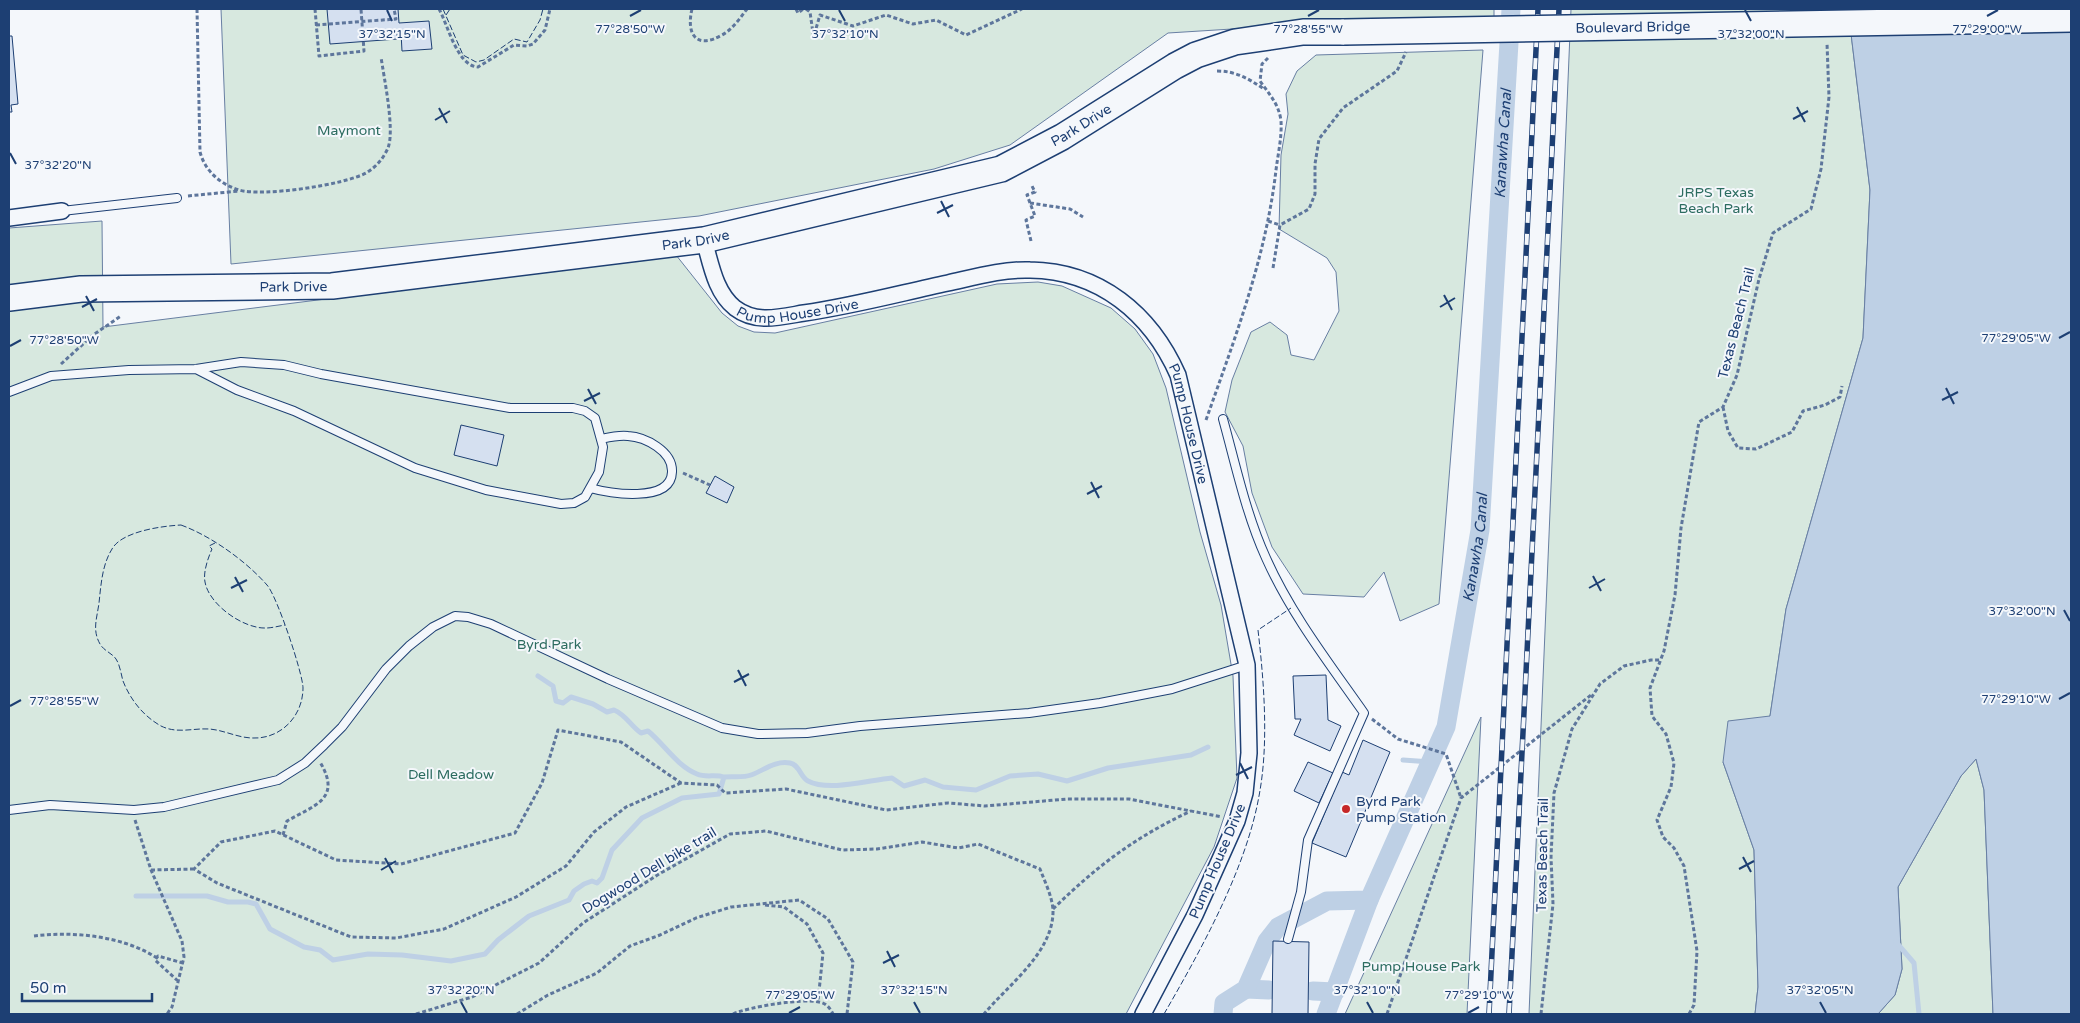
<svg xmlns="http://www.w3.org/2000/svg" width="2080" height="1023" viewBox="0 0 2080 1023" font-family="'Varela Round',sans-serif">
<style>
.green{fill:#d7e8df;stroke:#687fa3}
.water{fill:#bed0e5;stroke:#687fa3}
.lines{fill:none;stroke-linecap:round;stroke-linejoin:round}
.stream{stroke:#bed0e5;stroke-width:5}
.canal{stroke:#bed0e5;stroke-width:19}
.building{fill:#d5e0f0;stroke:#1d3f73}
.service-casing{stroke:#1d3f73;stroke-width:10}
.minor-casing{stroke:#1d3f73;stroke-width:18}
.primary-casing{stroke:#1d3f73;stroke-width:28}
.path{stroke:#5e769c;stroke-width:3;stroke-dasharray:4 2.5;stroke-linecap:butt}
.service{stroke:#f4f7fb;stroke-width:8}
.minor{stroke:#f4f7fb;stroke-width:15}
.primary{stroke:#f4f7fb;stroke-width:25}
.rail-casing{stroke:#1d3f73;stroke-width:5.5}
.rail{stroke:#f4f7fb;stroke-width:4;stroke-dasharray:11;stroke-linecap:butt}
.primary-bridge-casing{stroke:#1d3f73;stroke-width:28;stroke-linecap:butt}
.primary-bridge{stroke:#f4f7fb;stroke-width:25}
.fence{stroke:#1d3f73;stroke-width:1;stroke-dasharray:6 2.5;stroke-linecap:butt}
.ticks{fill:none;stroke:#1d3f73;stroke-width:2}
.poi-dot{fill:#c62828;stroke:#f4f7fb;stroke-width:2}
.labels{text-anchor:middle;stroke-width:4;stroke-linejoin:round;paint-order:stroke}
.street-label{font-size:14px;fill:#1d3f73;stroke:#f4f7fb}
.park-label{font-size:14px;fill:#2c6c60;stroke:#f4f7fb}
.poi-label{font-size:14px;fill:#1d3f73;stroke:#f4f7fb;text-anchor:start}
.water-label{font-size:15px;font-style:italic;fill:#1d3f73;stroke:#f4f7fb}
.ticks-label{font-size:12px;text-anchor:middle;fill:#1d3f73;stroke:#f4f7fb;stroke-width:4;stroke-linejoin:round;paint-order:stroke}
</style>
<rect width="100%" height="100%" fill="#f4f7fb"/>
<path class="green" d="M221,9H1494V29L1312,24L1168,33L1010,145L934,169L699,216L231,264Z
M1571,9H1848L1870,190L1863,338L1786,609L1770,716L1723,762L1754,850L1758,987L1755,1014H1529Z
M1483,50L1439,604L1400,621L1384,572L1364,597L1303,594L1272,547L1252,493L1243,446L1225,412L1232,380L1251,332L1270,322L1287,335L1291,355L1314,360L1339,311L1336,272L1327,258L1279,229L1281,155L1288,114L1286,94L1297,71L1316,55Z
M102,221L103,327L676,255L722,313L738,326L754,332L775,333L997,284L1038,282L1062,286L1111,308L1135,329L1153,354L1166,388L1200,532L1221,605L1233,676L1237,778L1214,847L1126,1014H9V228Z
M1481,717L1467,1014H1345Z
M1976,759L1984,790L1993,1014H1878L1895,995L1902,969L1898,887L1961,776Z"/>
<path class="water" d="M1848,9H2071V1014H1993L1984,790L1976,759L1961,776L1898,887L1902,969L1895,995L1878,1014H1755L1758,987L1754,850L1723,762L1728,721L1770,716L1786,609L1863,338L1870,190Z"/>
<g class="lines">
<path class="stream" d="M538,676L553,686L556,701L563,703L571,697L593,704L607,712L614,710C626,715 631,726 641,733L648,731C664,744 677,766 697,774C706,778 715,774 724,777
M1403,760L1431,762
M136,896H207L228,902H248L256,904L270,929L304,947L320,950L333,960L368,954L402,955L451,961L485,954L498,940L529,916L569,900L574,891L584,884L592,881L597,883L602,878L612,850L642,818L682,798L719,794L724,777C732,776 743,778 751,775C763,771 775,760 790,763C800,765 800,777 808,781C829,792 869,780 892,778L904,786L925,780L943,787L976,790L1010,776L1038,774L1067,781L1108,768L1191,755L1208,747
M1896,942L1914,963L1919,1014"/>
<g class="canal">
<path d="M1246,989L1269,990"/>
<path d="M1313,991L1335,992"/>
<path id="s1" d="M1223,1014L1224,1003L1246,989L1267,941L1278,927L1327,901L1369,900L1446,727L1480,530L1511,9"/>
<path d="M1326,1014L1369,900"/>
</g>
</g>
<path class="building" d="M327,9H398L399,23L429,21L432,49L402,51L401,33H397V39L330,44Z
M9,31V36H12L18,104L11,105L12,112H9Z
M461,425L504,435L497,466L454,455Z
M715,476L734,487L727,503L706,493Z
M1326,675L1328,720L1341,726L1330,751L1294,735L1301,719H1295L1293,676Z
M1363,740L1390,752L1346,857L1312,843L1342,772L1349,775Z
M1308,762L1333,773L1319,803L1294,791Z
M1273,941L1309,942L1308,1014H1272Z"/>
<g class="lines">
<g class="service-casing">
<path id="service" d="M62,211L177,198
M9,392L51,376L129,370L196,369L241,362L284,365L321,374L510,408H573L585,411L595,418L603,447L599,472L585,497L574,503L561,504L486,490L415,468L294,411L237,390L196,369
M1223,419C1236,466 1246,514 1266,558C1291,614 1329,663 1364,713L1308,840L1301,892L1288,939
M590,488C608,493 671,504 672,472C673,451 645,437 628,436C618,435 610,437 601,439
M9,810L50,805L134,810L164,807L278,780L305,763L324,745L342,727L386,669L409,646L433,627L455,616L468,617L491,624L608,679L722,728L758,734L807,733L860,726L1029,713L1100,703L1172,689L1247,665"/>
</g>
<g class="minor-casing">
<g id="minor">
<path d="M9,218L62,211"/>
<path id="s2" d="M704,240C711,264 715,292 735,308C756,324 780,317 804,313C853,306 901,293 948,283C975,277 1003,269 1030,270C1100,271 1151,314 1178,375L1247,665L1249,753L1245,793L1237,821L1195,915L1143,1014"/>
</g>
</g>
<g class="primary-casing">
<g id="primary">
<path id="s3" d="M9,298L81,289L332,286L704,240L1001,169L1062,137L1175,66L1196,55L1235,42L1303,32H1344"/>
</g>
</g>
<path class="path" d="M197,9L200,152C205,171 220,184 239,190C262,197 344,185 366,173C376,167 383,159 388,148C395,130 384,78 381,57
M315,9L319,56L364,51L361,9
M439,9C448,25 457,66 478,67L514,45L527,46L533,44L545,30L550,9
M692,9C686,34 696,50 722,35C733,29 740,18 747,9
M796,9L798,13L803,9
M806,9L810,12L813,33L815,32L820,15L853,26L886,15L913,24L936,20L966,35L1022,9
M316,25L396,19L394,9
M1217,71C1236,71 1249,79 1264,89
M188,196L239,191
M1030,203L1070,209L1083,217
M1268,221L1280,225
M1031,241L1026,220L1035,216L1027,195L1035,192L1032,186
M1273,268L1280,225L1309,209L1315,194V164L1319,139L1343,108L1397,71L1406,52
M61,364L93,335L121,316
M1723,407L1728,431L1738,448L1756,449L1792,432L1803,411L1825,405L1840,397L1842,386
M1206,420C1235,338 1266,257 1276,170C1278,154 1282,137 1281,121C1279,104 1269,94 1260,81L1262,64L1268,58
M683,473L710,485
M1372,719L1398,739L1446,754L1461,798
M681,783L626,807L594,832L566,866L516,897L444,929L396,938L351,937L217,883L194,869L221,842L275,831L336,860L401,864L515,833L542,783L558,730L621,742L681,783L717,785L725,793L786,789L886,810L948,803L985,806L1067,799H1129L1222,817
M135,820L151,870L182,941L184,957L172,1007L167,1014
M283,835L287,821C315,805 342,799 320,762
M151,870L194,869
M765,905L784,907L807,924L823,953L818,1001
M1053,909C1097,866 1135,837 1191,811
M34,936C74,931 123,936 157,958
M178,981L155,960L158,956L183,963
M416,1014L472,997L539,963L583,923L659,874L730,834L766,831L842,850L877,849L922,842L958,848L978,844L1040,869C1045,882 1052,896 1053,910C1054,952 1008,985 984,1014
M517,1014L548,995L597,973L630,946L660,935L696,918L731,907L799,900L828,919L853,962L847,1014
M733,1014C748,1007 803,998 819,1002C826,1003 830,1008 833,1014
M1387,1014L1461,798L1591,695
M1541,1014L1553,904L1551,857L1554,793L1572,729L1600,684L1624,666L1651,660H1660
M1689,1014L1694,1005L1697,951L1684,866L1674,848L1663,837L1657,820L1671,787L1674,763L1666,734L1652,716L1650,688L1664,651L1675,595L1681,528L1699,422L1723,407L1737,375L1759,279L1773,233L1811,209L1821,169L1829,97L1827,43"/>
<use href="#service" class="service"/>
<use href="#minor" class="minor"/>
<use href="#primary" class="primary"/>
<g class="rail-casing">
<path id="rail" d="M1489,1014L1538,9
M1509,1014L1559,9"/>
</g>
<use href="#rail" class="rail"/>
<g class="primary-bridge-casing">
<g id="primary-bridge">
<path id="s4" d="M1344,32L2071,19"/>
</g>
</g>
<use href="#primary-bridge" class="primary-bridge"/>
<path class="fence" d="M443,9L463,55L476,62L484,60L514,39L527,42L540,20L543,9
M446,15L450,9
M181,525C211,536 246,561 267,585C277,596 303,674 303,688C303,716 281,739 253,738C238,738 224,730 209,729C193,728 177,734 161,726C143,716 130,699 123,681C121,674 120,665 116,659C112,653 104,651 100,644C92,630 97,618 99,603C101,585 102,565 112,549C122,531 163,526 181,525Z
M215,543L209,546L212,549C208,558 203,572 205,582C209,605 244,629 266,628C272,628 279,626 285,625
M1164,1014C1201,950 1246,869 1259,796C1269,744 1264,682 1258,630L1291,608"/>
</g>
<path class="ticks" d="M387,10L392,21M839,10L845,21M1745,10L1751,21M630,16L641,10M1308,16L1319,10M1987,16L1998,10M1797,107L1805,122M439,108L447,123M1793,119L1808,111M435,120L450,111M10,153L16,164M941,201L949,217M937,213L953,205M1444,295L1452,310M86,296L94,311M82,307L97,299M1440,307L1455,298M2059,338L2070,332M10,346L21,340M1946,388L1954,404M588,389L596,404M1942,400L1958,392M584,401L600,393M1091,482L1099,498M1087,494L1102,486M1593,576L1601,591M235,577L243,592M231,588L247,580M1589,588L1605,579M2064,610L2070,621M738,670L746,686M734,682L749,674M2059,699L2070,693M10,706L21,700M1240,763L1248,779M1236,775L1252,767M1743,857L1751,872M385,858L393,873M1739,869L1754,861M381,870L396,861M887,951L895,967M883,963L899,955M461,1002L467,1013M914,1002L920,1013M1367,1002L1373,1013M1820,1002L1826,1013M789,1013L800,1007M1468,1013L1479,1007"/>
<circle class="poi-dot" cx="1346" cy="809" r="5"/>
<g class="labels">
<g class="street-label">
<text dy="5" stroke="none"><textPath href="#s4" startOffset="289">Boulevard Bridge</textPath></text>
<text dy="5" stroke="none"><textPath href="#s3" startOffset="1095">Park Drive</textPath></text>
<text dy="5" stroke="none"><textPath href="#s3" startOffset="690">Park Drive</textPath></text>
<text dy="5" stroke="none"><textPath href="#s3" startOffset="285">Park Drive</textPath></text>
<text dy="5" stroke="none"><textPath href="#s2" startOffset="141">Pump House Drive</textPath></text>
<text transform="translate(1736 323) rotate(-76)" y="5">Texas Beach Trail</text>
<text dy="5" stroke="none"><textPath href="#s2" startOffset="620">Pump House Drive</textPath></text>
<text transform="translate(1542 855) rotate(-89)" y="5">Texas Beach Trail</text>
<text transform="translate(1217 861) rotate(-67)" y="5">Pump House Drive</text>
<text transform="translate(649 870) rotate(-31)" y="5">Dogwood Dell bike trail</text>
</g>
<g class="park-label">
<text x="349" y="135">Maymont</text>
<text x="1716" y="197">JRPS Texas<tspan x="1716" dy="16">Beach Park</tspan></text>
<text x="549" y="649">Byrd Park</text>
<text x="451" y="779">Dell Meadow</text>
<text x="1421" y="971">Pump House Park</text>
</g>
<g class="poi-label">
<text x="1356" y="806">Byrd Park<tspan x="1356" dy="16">Pump Station</tspan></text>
</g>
<g class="water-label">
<text dy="5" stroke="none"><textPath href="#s1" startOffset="981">Kanawha Canal</textPath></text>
<text dy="5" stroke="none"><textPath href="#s1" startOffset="576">Kanawha Canal</textPath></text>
</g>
</g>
<g class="ticks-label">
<text x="630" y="33">77°28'50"W</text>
<text x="1308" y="33">77°28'55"W</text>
<text x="1987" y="33">77°29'00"W</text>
<text x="392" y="38">37°32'15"N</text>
<text x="845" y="38">37°32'10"N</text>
<text x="1751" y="38">37°32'00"N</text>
<text x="58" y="169">37°32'20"N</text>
<text x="2016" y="342">77°29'05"W</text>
<text x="64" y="344">77°28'50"W</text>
<text x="2022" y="615">37°32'00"N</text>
<text x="2016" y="703">77°29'10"W</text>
<text x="64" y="705">77°28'55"W</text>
<text x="461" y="994">37°32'20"N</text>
<text x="914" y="994">37°32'15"N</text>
<text x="1367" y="994">37°32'10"N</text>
<text x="1820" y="994">37°32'05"N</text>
<text x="800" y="999">77°29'05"W</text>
<text x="1479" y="999">77°29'10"W</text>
</g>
<rect width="2080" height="1023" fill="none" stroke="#1d3f73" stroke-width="20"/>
<path d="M22 993v8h130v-8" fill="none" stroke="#1d3f73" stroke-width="2.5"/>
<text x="30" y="993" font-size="15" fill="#1d3f73" stroke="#f4f7fb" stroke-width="4" paint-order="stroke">50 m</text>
</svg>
